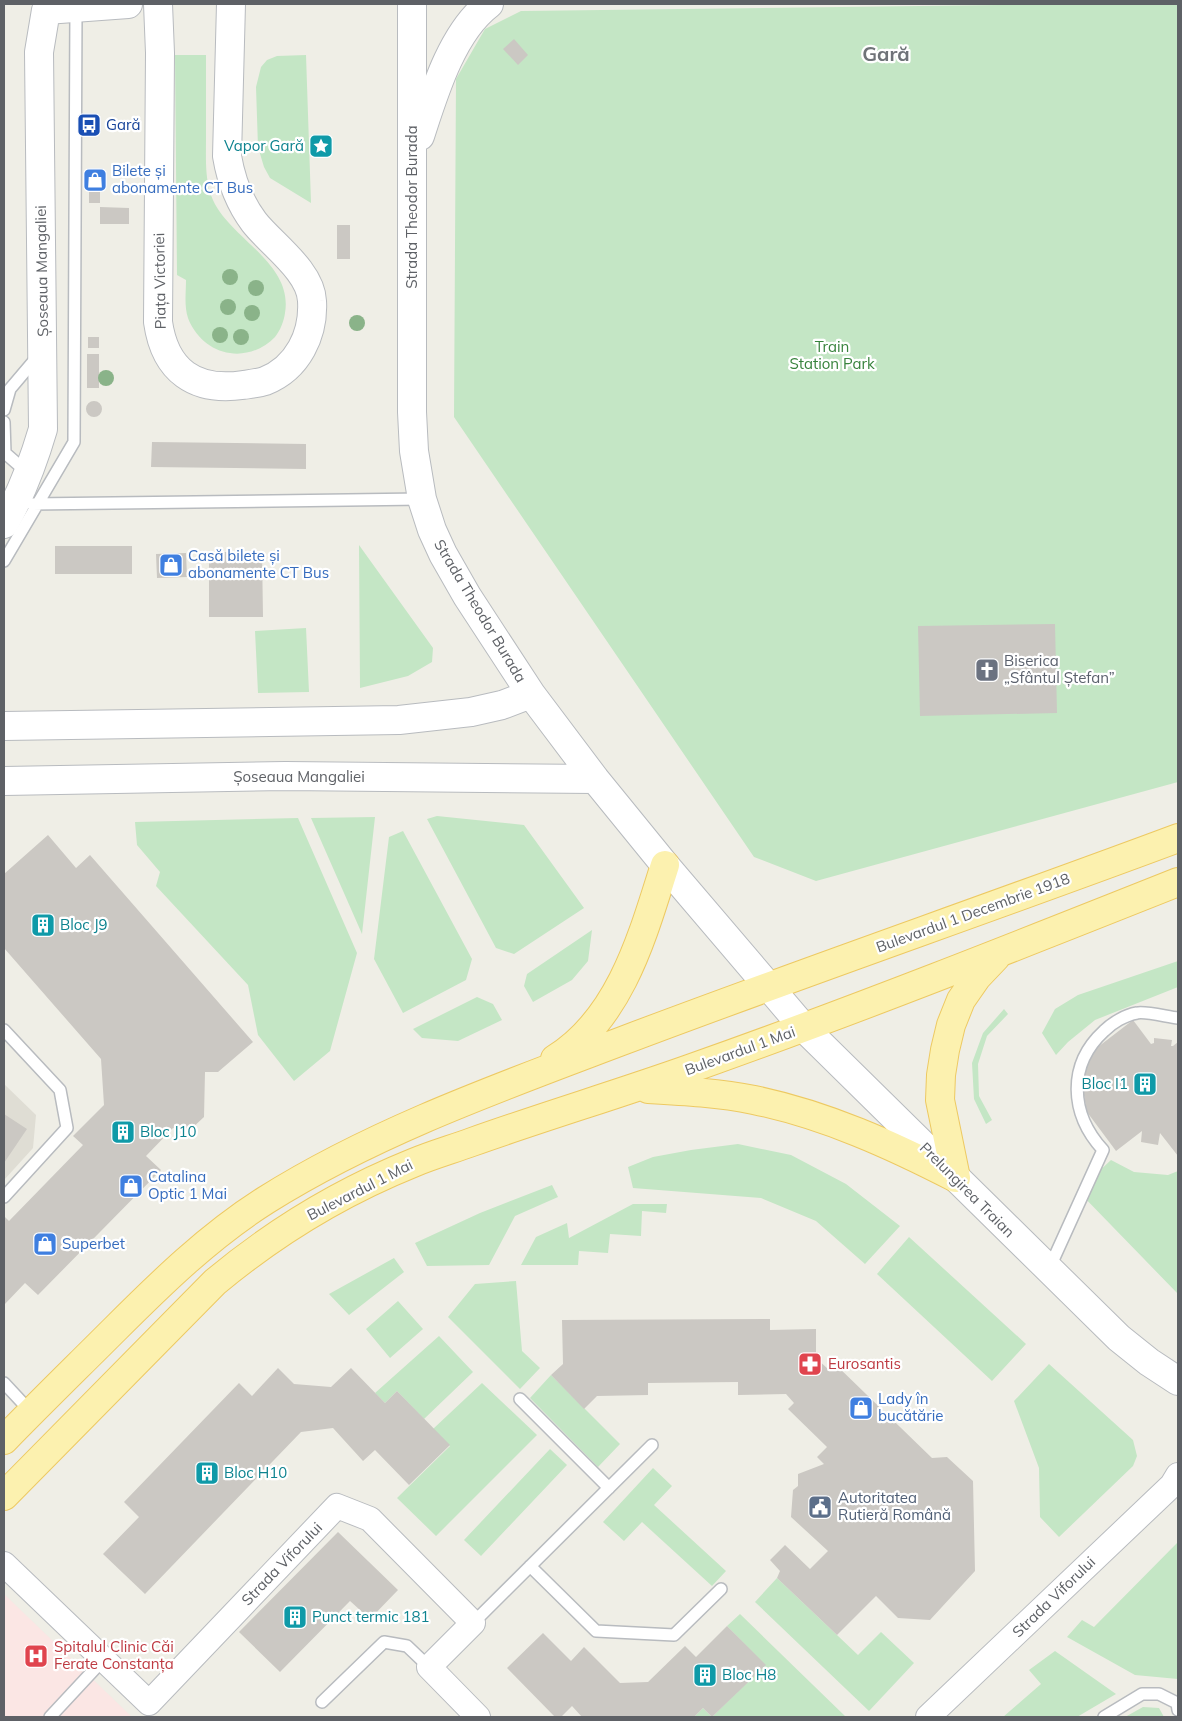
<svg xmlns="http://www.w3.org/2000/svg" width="1182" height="1721" viewBox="0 0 1182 1721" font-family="Mulish,sans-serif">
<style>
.education{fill:#dfddd4}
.medical{fill:#fbe6e4}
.green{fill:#c4e6c5}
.building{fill:#cbc8c3}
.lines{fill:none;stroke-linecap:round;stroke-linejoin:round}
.service-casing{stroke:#b8bbbf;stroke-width:14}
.minor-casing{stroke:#b8bbbf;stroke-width:26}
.tertiary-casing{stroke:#b8bbbf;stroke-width:30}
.primary-casing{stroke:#edc962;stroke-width:30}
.service{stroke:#fff;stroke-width:11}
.minor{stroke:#fff;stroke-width:24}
.tertiary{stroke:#fff;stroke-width:28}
.primary{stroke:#fcf1af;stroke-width:28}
.tree{fill:#8ab389}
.labels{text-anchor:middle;stroke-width:4.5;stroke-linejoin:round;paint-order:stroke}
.transit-label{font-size:15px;fill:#164399;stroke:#fff;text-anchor:start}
.culture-label{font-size:15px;fill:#0d838f;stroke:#fff;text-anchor:start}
.shop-label{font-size:15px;fill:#366cbe;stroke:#fff;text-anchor:start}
.street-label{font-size:15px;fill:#5e6166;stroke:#fff}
.park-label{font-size:15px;fill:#38833d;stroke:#fff}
.worship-label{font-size:15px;fill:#5b616d;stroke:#fff;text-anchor:start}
.health-label{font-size:15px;fill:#be3a42;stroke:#fff;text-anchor:start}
.service-label{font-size:15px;fill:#4e5e75;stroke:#fff;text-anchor:start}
.district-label{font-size:20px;font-weight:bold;fill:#6f7378;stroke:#fff}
</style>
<rect width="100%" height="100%" fill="#efeee6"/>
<path class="education" d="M4,1084L36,1115L33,1148L4,1180Z"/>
<path class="medical" d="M4,1594L132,1717H4Z"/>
<path class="green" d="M1087,4H1178V782L816,881L754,857L454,417L456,79L485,29L521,11Z
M175,55H206C206,83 206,111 206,139C206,156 205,175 210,192C222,236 294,260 285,313C284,321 280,331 275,337C264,349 245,356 230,353C211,351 194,335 188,318C184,306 186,292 186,280L177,275Z
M306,55L311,203L270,178L264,167L258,147L256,87L261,67L267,60L277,56Z
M359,545L433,648L432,662L408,676L360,688Z
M306,628L309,692L258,693L255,631Z
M437,816L524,825L584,908L514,954L496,948L427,819Z
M375,817L362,934L311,818Z
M298,818L357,953L330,1051L294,1081L258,1035L248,985L156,886L160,872L137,845L135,822Z
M403,831L472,959L466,980L403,1013L374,959L389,837Z
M592,930L588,961L572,980L533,1002L524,986L527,974Z
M1178,961V987L1095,1020L1068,1042L1056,1055L1042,1033L1055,1009L1078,995Z
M477,997L493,1004L502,1020L458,1041L422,1038L413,1029Z
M1004,1009L1008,1014L987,1036L978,1064L979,1096L992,1120L986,1124L974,1099L972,1063L983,1033Z
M738,1144L791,1155L846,1184L900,1226L865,1264L816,1221L761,1198L633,1188L628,1167L653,1157L691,1150Z
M1111,1160L1134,1172L1168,1175L1178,1171V1294L1078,1191Z
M552,1185L558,1197L515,1216L489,1265L427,1266L415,1243L480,1213Z
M633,1204H667L666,1213L642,1211L641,1236L610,1234L608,1253L579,1251L578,1265H521L536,1237L567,1223L569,1238Z
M909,1237L1026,1344L992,1381L877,1274Z
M394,1258L404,1272L349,1315L329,1294Z
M516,1281L522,1351L540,1368L520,1389L448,1317L475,1284Z
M398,1301L423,1329L390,1358L366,1329Z
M439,1336L473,1372L424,1419L397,1391L385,1403L375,1393Z
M1049,1364L1133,1440L1137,1456L1133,1466L1059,1537L1040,1517L1039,1468L1014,1401Z
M551,1375L620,1444L598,1467L530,1398Z
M482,1383L537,1435L436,1536L397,1498L450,1446L433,1429Z
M550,1449L567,1465L481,1556L464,1540Z
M653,1468L672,1486L654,1505L726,1571L712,1586L642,1522L624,1541L603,1522Z
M1178,1542V1679L1135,1675L1067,1637L1082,1620L1094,1627Z
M777,1578L858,1655L881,1632L914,1663L869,1711L755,1602Z
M740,1614L846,1717H694L703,1708L712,1717L765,1665L727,1626Z
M1055,1651L1116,1694L1077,1717H1003L1041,1684L1029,1670Z
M1143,1707L1159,1708L1164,1717H1125Z"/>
<path class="building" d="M514,39L528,55L518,65L503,49Z
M90,174H101L100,186H90Z
M89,191H100V203H89Z
M100,207L129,208V224H100Z
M337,225H350V259H337Z
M88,337H99V348H88Z
M87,354H99V388H87Z
M86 409a8 8 0 1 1 16 0a8 8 0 1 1-16 0Z
M152,442L306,444V469L151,467Z
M55,546H132V574H55Z
M209,552H262L263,617H209Z
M186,553L187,577L157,578L156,554Z
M1055,624L1057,713L920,716L918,626Z
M48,835L76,868L90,855L253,1042L218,1072H205L204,1117L189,1131L173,1128L146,1156L161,1170L38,1295L25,1283L4,1305V1216L9,1221L83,1145L73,1136L104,1105L101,1059L4,948V874Z
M1133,1020L1151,1044L1154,1043V1038L1172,1040L1171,1046H1173L1178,1042V1156L1160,1133L1158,1145L1141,1142L1142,1131L1116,1151L1087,1112L1083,1090L1086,1067L1094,1050Z
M4,1114L27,1129L4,1163Z
M770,1319V1330L816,1329V1358L828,1369L834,1363L932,1458L947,1457L973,1481L975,1571L930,1620L898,1618L876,1596L837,1635L777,1578L780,1571L770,1560L785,1545L810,1569L828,1551L791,1517L793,1490L798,1486V1474L824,1464L817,1457L827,1447L788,1409L794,1403L786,1394L738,1395V1382L648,1383V1395L597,1396L584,1409L551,1375L563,1364L562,1320Z
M278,1368L294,1384L331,1387L351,1368L385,1403L397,1391L450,1445L409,1485L375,1450L363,1461L333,1428L301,1432L145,1594L103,1554L139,1517L124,1502L239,1383L252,1396Z
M338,1532L398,1590L370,1619L350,1601L280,1672L239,1632Z
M727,1626L766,1665L712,1717L703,1708L694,1717H582L572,1706L561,1717H555L507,1668L543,1633L571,1661L584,1647L620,1683L648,1682L685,1646L696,1657Z"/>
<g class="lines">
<g class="service-casing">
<path id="service" d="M4,410L10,389L38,356
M4,422L5,453L29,474
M32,504L422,499
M4,561L74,442L76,8
M4,1030L60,1090L67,1128L4,1197
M1049,1269L1103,1150C1070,1114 1067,1065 1104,1031C1112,1023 1125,1015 1137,1013C1145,1011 1168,1017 1178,1018
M4,1383L31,1412
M520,1399L609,1488
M530,1566L596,1631L674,1635L721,1589
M473,1623L652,1445
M322,1702L384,1642L407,1646L429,1667
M50,1717L104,1659
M1104,1717L1142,1694H1159L1177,1703L1178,1710"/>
</g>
<g class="minor-casing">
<path id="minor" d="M4,1564L149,1703L337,1506L370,1519L473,1623L429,1667L478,1717
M928,1717L1172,1485L1178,1475"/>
</g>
<g class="tertiary-casing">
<path id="tertiary" d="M158,4L160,53L158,322C165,371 195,392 243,385C250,384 259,383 265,381C298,368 314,334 312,301C311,271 271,244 254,222C239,202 231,180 227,156L231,4
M412,4V412L414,451L422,499L432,530L443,554L467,596L531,694L595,779L665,865L804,1028L1119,1338L1149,1362L1178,1381
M420,136C434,93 452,32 489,4
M4,524C22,493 33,463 43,429L39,52L46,10L128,4
M4,726L399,720L471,712L502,705L531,694
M4,781L285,776L595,779"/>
</g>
<g class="primary-casing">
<path id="primary" d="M555,1059C621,1018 643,934 665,865
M648,1089C684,1091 720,1093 754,1100C826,1115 892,1145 956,1178
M956,1178L940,1100L941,1075L945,1050L951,1025L961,1000L977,977L996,957
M4,1440C40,1403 77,1367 113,1331C161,1283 209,1236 266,1200C374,1132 503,1086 622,1041C807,971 993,907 1178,838
M4,1496L215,1282C275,1232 341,1192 413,1163C432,1155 453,1149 472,1142C545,1116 619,1094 692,1068C856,1010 1017,946 1178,882"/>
</g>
<use href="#service" class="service"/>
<use href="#minor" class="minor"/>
<use href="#tertiary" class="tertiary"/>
<use href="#primary" class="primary"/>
</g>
<g class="tree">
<circle cx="230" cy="277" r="8"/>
<circle cx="256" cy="288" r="8"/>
<circle cx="228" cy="307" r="8"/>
<circle cx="252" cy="313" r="8"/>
<circle cx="357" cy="323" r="8"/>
<circle cx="220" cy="335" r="8"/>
<circle cx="241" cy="337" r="8"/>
<circle cx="106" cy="378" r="8"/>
</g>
<defs>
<g id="bus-square" transform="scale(1.25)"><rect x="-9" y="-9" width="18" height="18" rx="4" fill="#1a4fb4" stroke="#fff"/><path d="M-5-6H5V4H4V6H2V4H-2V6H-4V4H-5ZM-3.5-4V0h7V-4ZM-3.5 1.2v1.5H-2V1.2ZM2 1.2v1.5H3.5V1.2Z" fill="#fff"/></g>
<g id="sight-square" transform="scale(1.25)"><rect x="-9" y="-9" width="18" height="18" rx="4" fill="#0f9aa8" stroke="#fff"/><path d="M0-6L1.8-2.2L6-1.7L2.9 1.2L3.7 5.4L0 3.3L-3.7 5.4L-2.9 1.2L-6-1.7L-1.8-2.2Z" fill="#fff"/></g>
<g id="shop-square" transform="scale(1.25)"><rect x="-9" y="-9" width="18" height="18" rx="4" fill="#3f7fe0" stroke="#fff"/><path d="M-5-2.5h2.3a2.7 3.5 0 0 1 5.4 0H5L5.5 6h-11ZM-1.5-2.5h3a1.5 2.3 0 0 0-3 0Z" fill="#fff"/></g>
<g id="church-square" transform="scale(1.25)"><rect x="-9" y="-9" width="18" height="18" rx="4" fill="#6b7280" stroke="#fff"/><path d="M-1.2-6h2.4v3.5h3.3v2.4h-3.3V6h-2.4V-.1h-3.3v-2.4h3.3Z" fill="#fff"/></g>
<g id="building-square" transform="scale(1.25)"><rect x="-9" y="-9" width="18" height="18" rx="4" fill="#0f9aa8" stroke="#fff"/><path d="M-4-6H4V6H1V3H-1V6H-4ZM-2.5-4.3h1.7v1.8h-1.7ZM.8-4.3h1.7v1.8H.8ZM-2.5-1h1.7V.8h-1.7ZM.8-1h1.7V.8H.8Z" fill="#fff"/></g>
<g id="pharmacy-square" transform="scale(1.25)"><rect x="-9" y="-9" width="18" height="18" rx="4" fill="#e0444e" stroke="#fff"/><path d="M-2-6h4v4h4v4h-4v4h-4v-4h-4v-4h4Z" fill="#fff"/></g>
<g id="civic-square" transform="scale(1.25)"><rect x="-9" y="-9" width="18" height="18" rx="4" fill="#5c6f8a" stroke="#fff"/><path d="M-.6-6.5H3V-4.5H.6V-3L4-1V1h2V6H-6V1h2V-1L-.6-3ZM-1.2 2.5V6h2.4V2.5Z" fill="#fff"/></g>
<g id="hospital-square" transform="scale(1.25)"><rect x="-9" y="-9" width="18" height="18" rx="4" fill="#e0444e" stroke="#fff"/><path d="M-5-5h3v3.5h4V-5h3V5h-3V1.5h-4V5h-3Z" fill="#fff"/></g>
</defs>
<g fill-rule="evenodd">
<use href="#bus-square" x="89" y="125"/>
<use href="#sight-square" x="321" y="146"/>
<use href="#shop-square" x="95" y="180"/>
<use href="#shop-square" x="171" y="565"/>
<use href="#church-square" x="987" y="670"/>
<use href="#building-square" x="43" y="925"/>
<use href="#building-square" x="1145" y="1084"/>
<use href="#building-square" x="123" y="1132"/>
<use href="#shop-square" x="131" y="1186"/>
<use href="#shop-square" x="45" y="1244"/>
<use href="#pharmacy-square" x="810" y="1364"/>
<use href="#shop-square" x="861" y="1408"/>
<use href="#building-square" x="207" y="1473"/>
<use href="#civic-square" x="820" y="1507"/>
<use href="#building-square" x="295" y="1617"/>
<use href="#hospital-square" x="36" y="1656"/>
<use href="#building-square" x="705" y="1675"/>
</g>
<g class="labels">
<g class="transit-label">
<text x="106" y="130">Gară</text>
</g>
<g class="culture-label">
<text x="304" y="151" text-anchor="end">Vapor Gară</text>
<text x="60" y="930">Bloc J9</text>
<text x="1128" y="1089" text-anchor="end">Bloc I1</text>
<text x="140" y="1137">Bloc J10</text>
<text x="224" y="1478">Bloc H10</text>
<text x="312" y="1622">Punct termic 181</text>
<text x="722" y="1680">Bloc H8</text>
</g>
<g class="shop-label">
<text x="112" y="176">Bilete și<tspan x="112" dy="17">abonamente CT Bus</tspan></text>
<text x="188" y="561">Casă bilete și<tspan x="188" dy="17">abonamente CT Bus</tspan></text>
<text x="148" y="1182">Catalina<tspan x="148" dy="17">Optic 1 Mai</tspan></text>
<text x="62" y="1249">Superbet</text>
<text x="878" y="1404">Lady în<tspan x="878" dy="17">bucătărie</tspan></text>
</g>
<g class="street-label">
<text transform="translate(412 207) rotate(-90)" y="5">Strada Theodor Burada</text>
<text transform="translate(42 271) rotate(-91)" y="5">Șoseaua Mangaliei</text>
<text transform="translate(160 281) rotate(-91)" y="5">Piața Victoriei</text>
<text transform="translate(480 611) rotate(59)" y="5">Strada Theodor Burada</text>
<text x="299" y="782">Șoseaua Mangaliei</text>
<text transform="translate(973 913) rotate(-20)" y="5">Bulevardul 1 Decembrie 1918</text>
<text transform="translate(740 1051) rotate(-20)" y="5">Bulevardul 1 Mai</text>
<text transform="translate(360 1190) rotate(-27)" y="5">Bulevardul 1 Mai</text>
<text transform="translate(967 1190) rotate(45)" y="5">Prelungirea Traian</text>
<text transform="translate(282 1564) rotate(-46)" y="5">Strada Viforului</text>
<text transform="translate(1054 1597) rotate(-44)" y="5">Strada Viforului</text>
</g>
<g class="park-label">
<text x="832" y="352">Train<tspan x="832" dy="17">Station Park</tspan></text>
</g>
<g class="worship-label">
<text x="1004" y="666">Biserica<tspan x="1004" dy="17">„Sfântul Ștefan”</tspan></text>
</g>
<g class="health-label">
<text x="828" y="1369">Eurosantis</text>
<text x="54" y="1652">Spitalul Clinic Căi<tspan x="54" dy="17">Ferate Constanța</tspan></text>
</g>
<g class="service-label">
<text x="838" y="1503">Autoritatea<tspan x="838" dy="17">Rutieră Română</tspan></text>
</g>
<g class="district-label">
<text x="886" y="61">Gară</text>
</g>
</g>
<rect width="1182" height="1721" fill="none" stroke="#5e6166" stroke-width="10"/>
</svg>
